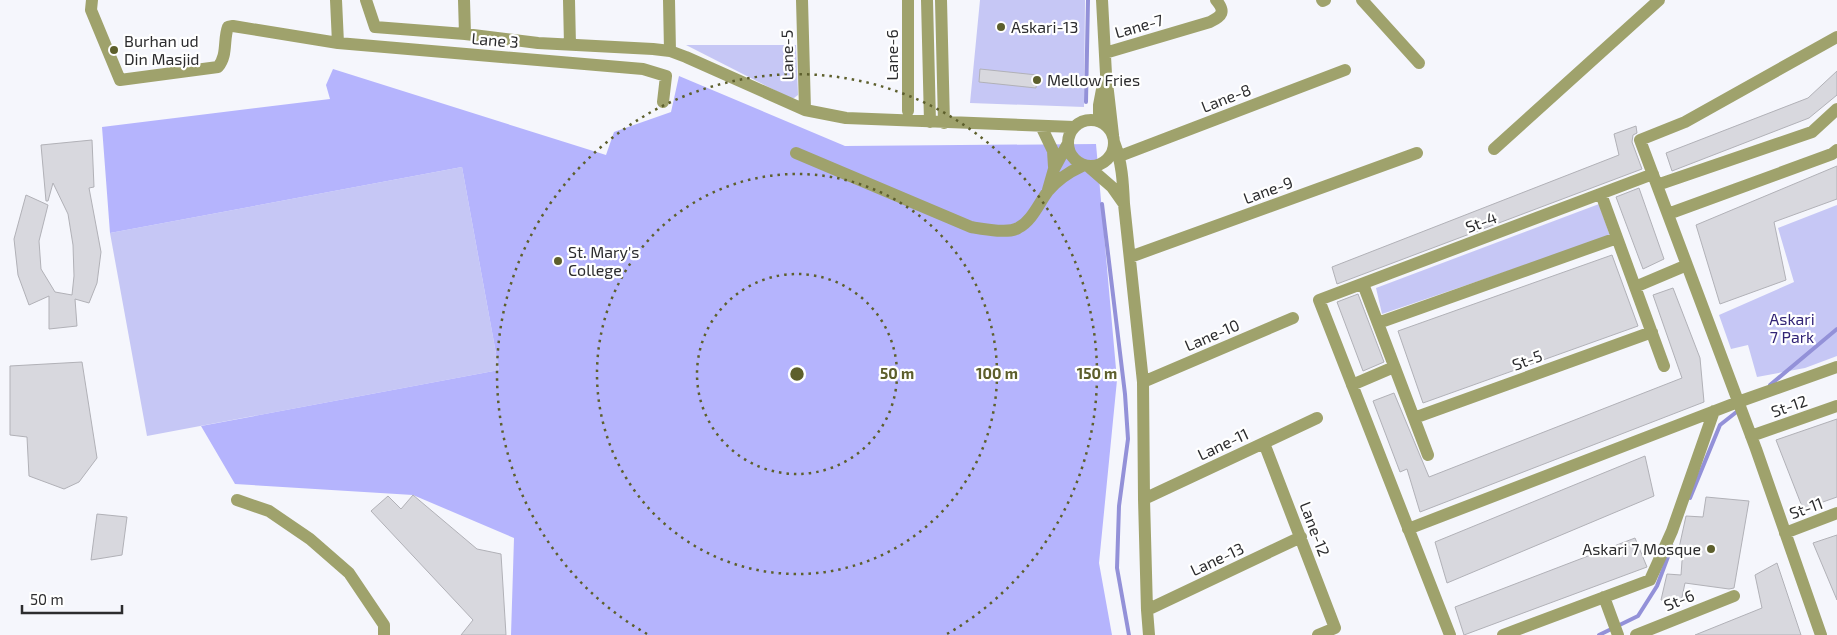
<svg xmlns="http://www.w3.org/2000/svg" width="1837" height="635" viewBox="0 0 1837 635" font-family="'Exo 2',sans-serif">
<style>
.green{fill:#c6c7f5}
.forest{fill:#b5b4fd}
.lines{fill:none;stroke-linecap:round;stroke-linejoin:round}
.stream{stroke:#9391d8;stroke-width:4}
.building{fill:#d8d8de;stroke:#b1b1b7}
.minor{stroke:#9fa26c;stroke-width:12}
.ring{fill:none;stroke:#5d5f2c;stroke-width:2.5;stroke-dasharray:2.5 5}
.poi-dot{fill:#5d5f2c;stroke:#fff;stroke-width:2}
.labels{text-anchor:middle;stroke-width:4.5;stroke-linejoin:round;paint-order:stroke}
.street-label{font-size:16px;fill:#2c2c2e;stroke:#fff}
.poi-label{font-size:16px;fill:#2c2c2e;stroke:#fff;text-anchor:start}
.park-label{font-size:16px;fill:#322476;stroke:#fff}
.centre{fill:#5d5f2c;stroke:#fff;stroke-width:2.5}
.ring-label{font-size:15px;text-anchor:middle;font-weight:bold;fill:#5d5f2c;stroke:#fff;stroke-width:4.5;stroke-linejoin:round;paint-order:stroke}
</style>
<rect width="100%" height="100%" fill="#f5f6fc"/>
<path class="green" d="M980,0H1085L1084,107L970,103Z
M686,45H796L798,95L794,98H790Z
M462,167L499,370L147,436L110,233Z
M1599,204L1610,236L1382,314L1376,288Z
M1837,205V356L1805,368L1757,377L1748,345L1731,349L1719,315L1794,282L1778,228Z"/>
<path class="forest" d="M333,69L606,155L614,132L671,112L679,76L845,146L1096,144L1117,380L1099,563L1112,635H511L514,538L413,495L235,484L201,426L499,370L462,167L110,233L102,127L330,99L326,85Z"/>
<g class="lines">
<path class="stream" d="M1086,102L1088,0
M1102,204L1125,394L1128,439L1119,506L1117,568L1129,635
M1770,385L1837,329
M1690,498L1720,425L1739,410
M1599,635L1638,616L1657,586L1672,546"/>
</g>
<path class="building" d="M980,69L1037,75L1036,88L979,82Z
M1837,71V95L1809,118L1672,171L1666,153L1808,98Z
M1636,126L1637,133L1633,135L1632,142L1642,169L1337,284L1332,267L1619,155L1614,134Z
M92,140L94,187L89,188L101,252L97,283L89,303L75,299L77,326L49,329V296L29,305L18,275L14,239L26,195L48,205L39,241L41,269L55,292L72,295L74,276L73,245L68,214L53,183L48,201H46L41,145Z
M1837,166V199L1774,222L1786,280L1720,304L1696,225Z
M1639,188L1664,259L1643,269L1616,197Z
M1612,255L1638,326L1423,403L1398,331Z
M1673,288L1700,358L1704,402L1420,512L1407,469L1400,472L1373,401L1394,393L1429,477L1682,378L1653,295Z
M1358,294L1384,362L1363,371L1337,302Z
M82,362L97,458L79,482L64,489L29,476L27,437L10,435V366Z
M1837,419V497L1803,509L1776,440Z
M1645,456L1654,496L1447,583L1435,542Z
M413,495L477,549L501,554L506,635H461L473,620L371,511L388,496L401,509Z
M1706,497L1749,501L1734,588L1729,589L1685,583L1681,602L1661,600L1667,574L1681,575L1682,561L1686,550L1679,548L1686,516L1703,517Z
M97,514L127,517L122,555L91,560Z
M1837,535V600L1813,543Z
M1635,538L1647,567L1464,635L1455,607Z
M1777,563L1801,635H1695L1762,608L1755,575Z"/>
<g class="lines">
<path class="minor" d="M92,0L91,10L120,80L218,67C228,55 223,40 228,27L233,26L338,43
M336,0L338,43L643,69L666,76L663,102
M366,0L375,27L465,34L538,43L653,49L670,51L686,57L805,110L846,118L1074,127
M464,0L465,34
M569,0L570,45
M669,0L670,51
M802,0L805,110
M927,0L930,122
M941,0L944,123
M1102,0L1106,74L1113,135
M1322,0L1323,1L1325,0
M1362,0L1419,63
M1105,53L1210,22C1222,16 1226,12 1216,0
M908,111V0
M1068 143a23 23 0 1 1 46 0a23 23 0 1 1-46 0Z
M1099,121V105L1103,84
M1041,126L1053,151L1054,167
M1114,142C1122,162 1123,182 1124,204L1143,382L1144,499L1147,610L1149,635
M1494,149L1659,0
M796,153L971,227C983,229 1008,234 1018,228C1032,221 1039,203 1048,191C1057,180 1069,172 1082,166
M1120,156L1345,70
M1089,167L1112,187L1124,204
M1657,185L1812,132L1837,109
M1048,190L1054,169L1067,145
M1601,194L1664,366
M1668,214L1832,154L1837,150
M1130,257L1417,153
M1363,284L1428,455
M1635,287L1687,265
M1378,323L1617,238
M1143,382L1293,318
M1352,385L1394,367
M1414,418L1652,332
M1751,436L1837,406
M1264,443L1335,628L1318,635
M1144,499L1317,418
M237,500L269,511L310,539L349,573L384,625V635
M1408,529L1738,402L1837,367
M1785,533L1837,513
M1604,597L1618,635
M1147,610L1301,537
M1450,635L1319,300L1653,174
M1503,635L1650,580L1672,531L1714,411
M1636,635L1734,596
M1821,635L1756,449L1640,140L1685,122L1837,37"/>
</g>
<g class="ring">
<circle cx="797" cy="374" r="100"/>
<circle cx="797" cy="374" r="200"/>
<path d="M647 634A300 300 0 1 1 947 634"/>
</g>
<g class="poi-dot">
<circle cx="1001" cy="27" r="5"/>
<circle cx="114" cy="50" r="5"/>
<circle cx="1037" cy="80" r="5"/>
<circle cx="558" cy="261" r="5"/>
<circle cx="1711" cy="549" r="5"/>
</g>
<g class="labels">
<g class="street-label">
<text transform="translate(1139 26) rotate(-16)" y="6">Lane-7</text>
<text transform="translate(495 40) rotate(5)" y="6">Lane 3</text>
<text transform="translate(787 55) rotate(-91)" y="6">Lane-5</text>
<text transform="translate(892 55) rotate(-90)" y="6">Lane-6</text>
<text transform="translate(1226 98) rotate(-21)" y="6">Lane-8</text>
<text transform="translate(1268 190) rotate(-20)" y="6">Lane-9</text>
<text transform="translate(1481 222) rotate(-21)" y="6">St-4</text>
<text transform="translate(1212 335) rotate(-23)" y="6">Lane-10</text>
<text transform="translate(1527 360) rotate(-20)" y="6">St-5</text>
<text transform="translate(1789 406) rotate(-19)" y="6">St-12</text>
<text transform="translate(1223 444) rotate(-25)" y="6">Lane-11</text>
<text transform="translate(1806 508) rotate(-20)" y="6">St-11</text>
<text transform="translate(1315 529) rotate(69)" y="6">Lane-12</text>
<text transform="translate(1217 559) rotate(-25)" y="6">Lane-13</text>
<text transform="translate(1679 600) rotate(-22)" y="6">St-6</text>
</g>
<g class="poi-label">
<text x="1011" y="33">Askari-13</text>
<text x="124" y="47">Burhan ud<tspan x="124" dy="18">Din Masjid</tspan></text>
<text x="1047" y="86">Mellow Fries</text>
<text x="568" y="258">St. Mary's<tspan x="568" dy="18">College</tspan></text>
<text x="1701" y="555" text-anchor="end">Askari 7 Mosque</text>
</g>
<g class="park-label">
<text x="1792" y="325">Askari<tspan x="1792" dy="18">7 Park</tspan></text>
</g>
</g>
<circle cx="797" cy="374" r="8" class="centre"/>
<g class="ring-label">
<text x="897" y="379">50 m</text>
<text x="997" y="379">100 m</text>
<text x="1097" y="379">150 m</text>
</g>
<path d="M22 605v8h100v-8" fill="none" stroke="#2c2c2e" stroke-width="2.5"/>
<text x="30" y="605" font-size="15" fill="#2c2c2e" stroke="#ffffff" stroke-width="4" paint-order="stroke">50 m</text>
</svg>
